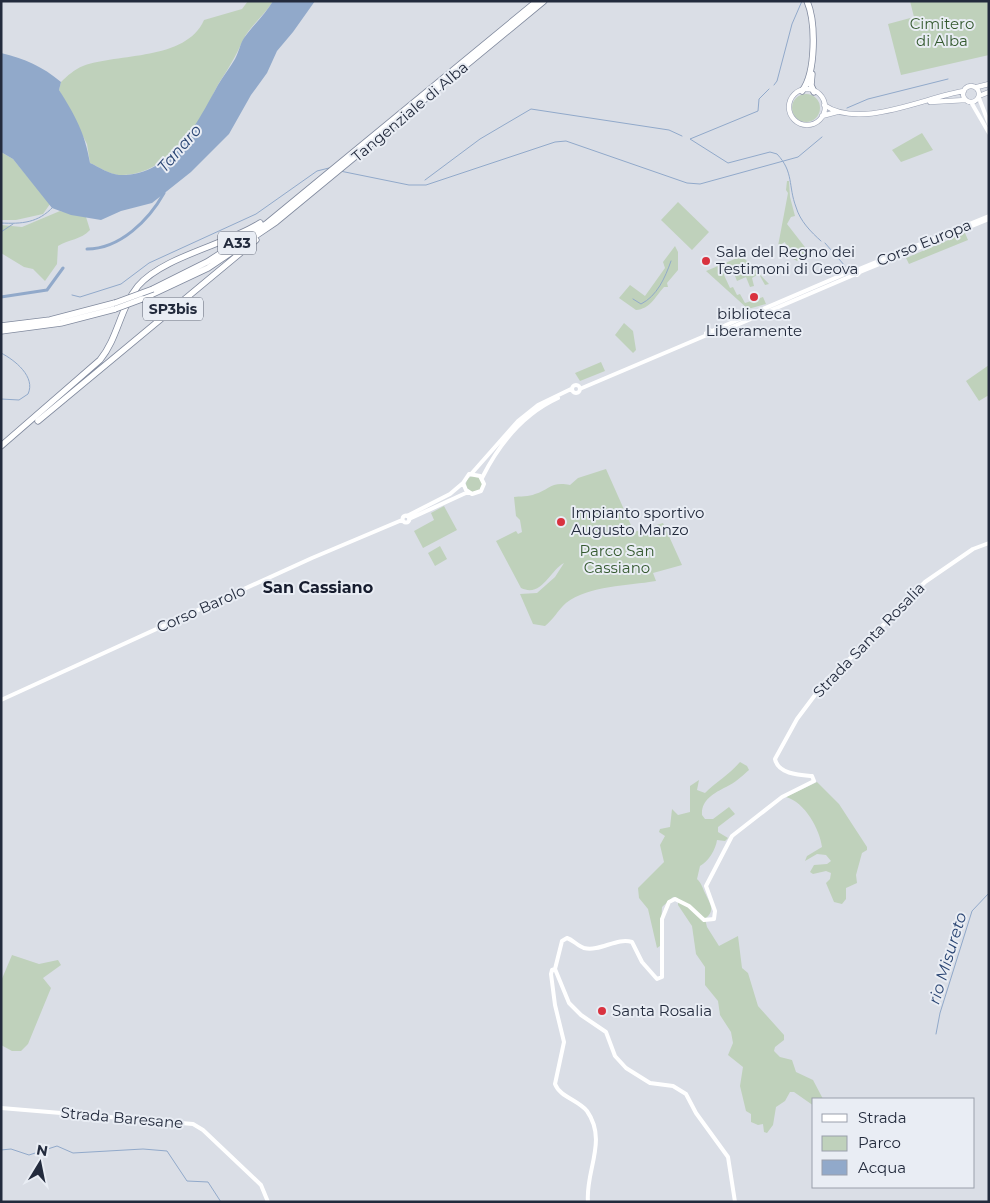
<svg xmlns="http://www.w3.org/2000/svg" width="990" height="1203" viewBox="0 0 990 1203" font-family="Montserrat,sans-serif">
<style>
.green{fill:#bfd1bb}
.water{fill:#91a9ca}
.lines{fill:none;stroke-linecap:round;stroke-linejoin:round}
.stream{stroke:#91a9ca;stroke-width:1}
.canal{stroke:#91a9ca;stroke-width:3}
.primary-casing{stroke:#99a1b3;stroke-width:5.5}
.highway-casing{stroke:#818a9e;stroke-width:7}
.secondary{stroke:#fff;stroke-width:4}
.primary{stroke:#fff;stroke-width:4.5}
.highway{stroke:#fff;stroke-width:5.5}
.highway-bridge-casing{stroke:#818a9e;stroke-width:7;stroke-linecap:butt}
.highway-bridge{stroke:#fff;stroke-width:5.5}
.poi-dot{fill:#d9323f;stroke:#e9edf4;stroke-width:2}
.labels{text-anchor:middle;stroke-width:4;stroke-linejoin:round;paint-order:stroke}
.shield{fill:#e9edf4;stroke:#5e6574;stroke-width:1}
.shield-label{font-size:14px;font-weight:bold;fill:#232b3d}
.park-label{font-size:15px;fill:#355a30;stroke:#e9edf4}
.street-label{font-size:15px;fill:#232b3d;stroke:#e9edf4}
.poi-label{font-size:15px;fill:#232b3d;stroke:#e9edf4;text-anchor:start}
.water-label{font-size:16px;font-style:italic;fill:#2b4674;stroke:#e9edf4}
.neighbourhood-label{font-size:16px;font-weight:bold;fill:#161c2e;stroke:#e9edf4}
</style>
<rect width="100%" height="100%" fill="#dadee6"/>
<path class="green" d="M248,1H273C265,15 250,26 243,40C236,56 228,69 219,83C213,93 209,104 204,114C187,144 155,177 118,175C109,174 99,167 90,163L87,144L59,90L61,82C67,76 75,69 83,66C118,53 186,61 204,20L242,9Z
M910,1H989V55L901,75L888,24L914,17Z
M792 108a14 14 0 1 1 28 0a14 14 0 1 1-28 0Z
M922,133L933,150L901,162L892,150Z
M1,152L13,159L50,204L43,214L16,220H1Z
M787,181H789L790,197L795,216L791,217L787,224L808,251L797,261L790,257L785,242L778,246L788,193L786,190Z
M678,202L709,232L692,250L661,220Z
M60,211L86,217L90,230C81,240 69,239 58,246L57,264L45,281L33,269L24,267L1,253V225L22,227Z
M965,233L968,240L909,264L906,258Z
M675,246L678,252V270L667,283L668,287H664C655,297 650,309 636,310L619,298L630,285L645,296L665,268L663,262Z
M742,256L769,284L765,285L759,274L752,278L754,286L750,287L746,277L737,281L733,271L724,275L730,288L733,287L737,295L740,294L745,303L763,297L766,304L748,309L706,271Z
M624,323L633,331L636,350L633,353L615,335Z
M601,362L605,371L580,381L575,373Z
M989,365V395L979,401L966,381Z
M606,469L634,532L663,523L682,565L653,573L656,581C627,586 590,585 566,603C558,610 553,620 545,626L533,624L520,594L537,593L555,577L564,563C550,570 542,598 521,588L496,541L516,531L518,534L522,532L520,520L516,516L514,497C520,496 529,497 535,494C549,490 551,481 570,485L578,478Z
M466 484a8 8 0 1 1 16 0a8 8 0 1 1-16 0Z
M444,506L457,530L423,548L414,531L434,520L431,513Z
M440,546L447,559L435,566L428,553Z
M740,762L747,766L749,770C742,776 735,783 726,787C714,793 701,800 702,815L705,819H713L729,807L735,814L718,827V832L728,838L725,841L717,840C716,849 708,862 700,866L697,879C702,884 702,887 705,893C710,904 716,910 705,919L707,927L719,946L738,936L742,968L748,973L758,1006L784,1035V1040L775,1047L774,1051L780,1057L792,1060L796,1072L813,1080L823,1099H814V1106L794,1092H790L785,1101L776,1107L773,1125L767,1133L764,1132L763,1124L758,1125L751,1122V1114L746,1111L740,1086L743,1067L728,1055L733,1043L731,1032L720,1015L718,1001L705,985V967L696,954L692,926L678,905V898L673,897L662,907L660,946L657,948L648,909L639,898L638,888L664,862L660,845L665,836L659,832L660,829L670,827L672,809L678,815L690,812V786L699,780L697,790L705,793C716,782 729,775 740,762Z
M817,782L839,804L867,847V850L862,853L856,875L857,883L846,888V899L842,904L834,902L826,883L830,879L831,873L826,871L813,874L810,872L814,865L827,864L831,861L826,855L817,854L805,861L807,856L822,847C820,830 805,802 786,797Z
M12,955L39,964L58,960L61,965L43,978L51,988L28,1044L21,1051H12L1,1045V981Z"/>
<path class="water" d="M273,1H315L293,32L277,51L267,73L251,95L229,134L191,172L152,203L121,211L101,220L71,215L52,208L13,159L1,152V53C25,59 42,66 61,82L59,90C75,115 85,133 90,163C99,167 109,174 119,175C171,177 197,123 218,85C223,76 230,68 235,59C239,52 240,44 244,38C253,25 265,15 273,1Z"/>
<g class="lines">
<path class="stream" d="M774,85L777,81L792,24L802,1
M769,89L759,99L758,111L690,139L728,163L770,152L777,154C794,172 788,186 796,207C800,221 811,232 821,241
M847,108L868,99L948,79
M340,171L409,185H426L555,142L566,141L687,183L700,184L798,157L822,137
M425,180L480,139L531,109L669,130L682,136
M1,223C22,224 38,223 53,207
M1,232L13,224
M825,243L845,266
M72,295L80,297L121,284L149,263L256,214L317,171L329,168
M633,299L641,304C657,296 665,278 671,261
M1,353C15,360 36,377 28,394L19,400L1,399
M936,1034L940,1013L972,911L989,893
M1,1150L11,1149L29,1155L57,1146L73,1153L143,1149L167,1151L187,1181L208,1182L221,1202"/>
<path class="canal" d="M87,249C120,249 149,220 164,193
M1,297L47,290L63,268"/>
<g class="primary-casing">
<path id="primary" d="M963 94a8 8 0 1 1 16 0a8 8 0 1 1-16 0Z
M977,87L989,84
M789 107a18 18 0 1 1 36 0a18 18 0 1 1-36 0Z
M979,96L989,92
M930,102L966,100
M824,105C861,130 925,97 964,91
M822,116L837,112"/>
</g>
<g class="highway-casing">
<path id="highway" d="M812,74L811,85L814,92
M802,91C816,73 816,22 807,1
M153,289L207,262L266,224L537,1
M142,299L208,268L276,222L544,1
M1,326L50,320L115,303
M1,331L61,323L115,309
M38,421L256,240
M1,446L100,360C118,338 120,308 138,286C164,256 226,245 260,223"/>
</g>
<path class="secondary" d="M979,98L989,124
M971,102L989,133
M859,269L989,216
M860,272L989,219
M712,331L856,269L860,272L857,275L854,272
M713,334L710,330L706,333L711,336L856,274
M572 389a4 4 0 1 1 8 0a4 4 0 1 1-8 0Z
M582,388L707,335
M472,473L518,421L538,405L571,389
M482,478C499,444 523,414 558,398
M402.5 519a3.5 3.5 0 1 1 7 0a3.5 3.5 0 1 1-7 0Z
M407,516L450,494L463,483L469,474L480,476L484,484L481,491L472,494L466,490L463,483
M409,519L468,492
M1,700L312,558L402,520
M555,969L552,970L551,974L555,1005L564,1042L555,1084C560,1097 578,1100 587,1111C608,1141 585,1171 588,1202
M1,1108L193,1124L203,1130L261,1185L268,1202
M735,1202L728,1157L696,1113L686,1094L673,1086L650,1083L626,1068L615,1056L606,1032L581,1015L569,1003L555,969L562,941L567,938C573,940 578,946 584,948C600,952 617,937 632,942L642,962L657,979L662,977V919L669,902L675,899L689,906L704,920L714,919L715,911L706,886L732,836L782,797L814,781L812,776C799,775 778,774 775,759L797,719L827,679L854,655L925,582L973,549L989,543"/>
<use href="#primary" class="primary"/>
<use href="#highway" class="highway"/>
<g class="highway-bridge-casing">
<path id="highway-bridge" d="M115,303L153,289
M115,309L142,299"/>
</g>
<use href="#highway-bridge" class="highway-bridge"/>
</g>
<g class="poi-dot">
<circle cx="706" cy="261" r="5"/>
<circle cx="754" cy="297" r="5"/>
<circle cx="561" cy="522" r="5"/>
<circle cx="602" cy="1011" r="5"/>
</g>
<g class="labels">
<g class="shield">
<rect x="218" y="231.5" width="38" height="23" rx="4"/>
<rect x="143" y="297.5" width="60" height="23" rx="4"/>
</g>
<g class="shield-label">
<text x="237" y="248">A33</text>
<text x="173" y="314">SP3bis</text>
</g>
<g class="park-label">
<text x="942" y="29">Cimitero<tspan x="942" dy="17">di Alba</tspan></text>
<text x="617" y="556">Parco San<tspan x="617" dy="17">Cassiano</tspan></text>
</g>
<g class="street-label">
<text transform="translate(410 112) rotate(-40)" y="5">Tangenziale di Alba</text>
<text transform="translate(924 243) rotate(-22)" y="5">Corso Europa</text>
<text transform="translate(201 609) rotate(-24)" y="5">Corso Barolo</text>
<text transform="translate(869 640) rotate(-46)" y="5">Strada Santa Rosalia</text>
<text transform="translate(122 1118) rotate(5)" y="5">Strada Baresane</text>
</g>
<g class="poi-label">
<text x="716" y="257">Sala del Regno dei<tspan x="716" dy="17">Testimoni di Geova</tspan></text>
<text x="754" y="319" text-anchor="middle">biblioteca<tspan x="754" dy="17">Liberamente</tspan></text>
<text x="571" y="518">Impianto sportivo<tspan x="571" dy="17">Augusto Manzo</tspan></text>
<text x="612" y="1016">Santa Rosalia</text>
</g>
<g class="water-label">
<text transform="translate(179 148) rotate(-49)" y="6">Tanaro</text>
<text transform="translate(947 958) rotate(-73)" y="6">rio Misureto</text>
</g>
<g class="neighbourhood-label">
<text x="318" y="593">San Cassiano</text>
</g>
</g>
<rect width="990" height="1203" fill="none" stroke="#232b3d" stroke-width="5"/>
<rect x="812" y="1098" width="162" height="90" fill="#e9edf4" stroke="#9a9fab"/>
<rect x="822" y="1114" width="25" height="8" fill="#ffffff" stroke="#9a9fab"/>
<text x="858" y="1123" font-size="15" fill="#232b3d">Strada</text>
<rect x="822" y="1136" width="25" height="15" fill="#bfd1bb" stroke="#9a9fab"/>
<text x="858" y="1148" font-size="15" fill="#232b3d">Parco</text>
<rect x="822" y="1160" width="25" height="15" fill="#91a9ca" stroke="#9a9fab"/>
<text x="858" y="1173" font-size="15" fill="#232b3d">Acqua</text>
<g transform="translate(40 1163) rotate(10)" stroke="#e9edf4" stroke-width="4" paint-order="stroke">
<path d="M0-4L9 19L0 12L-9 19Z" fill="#232b3d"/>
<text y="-8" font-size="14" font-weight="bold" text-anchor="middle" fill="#232b3d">N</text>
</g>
</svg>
